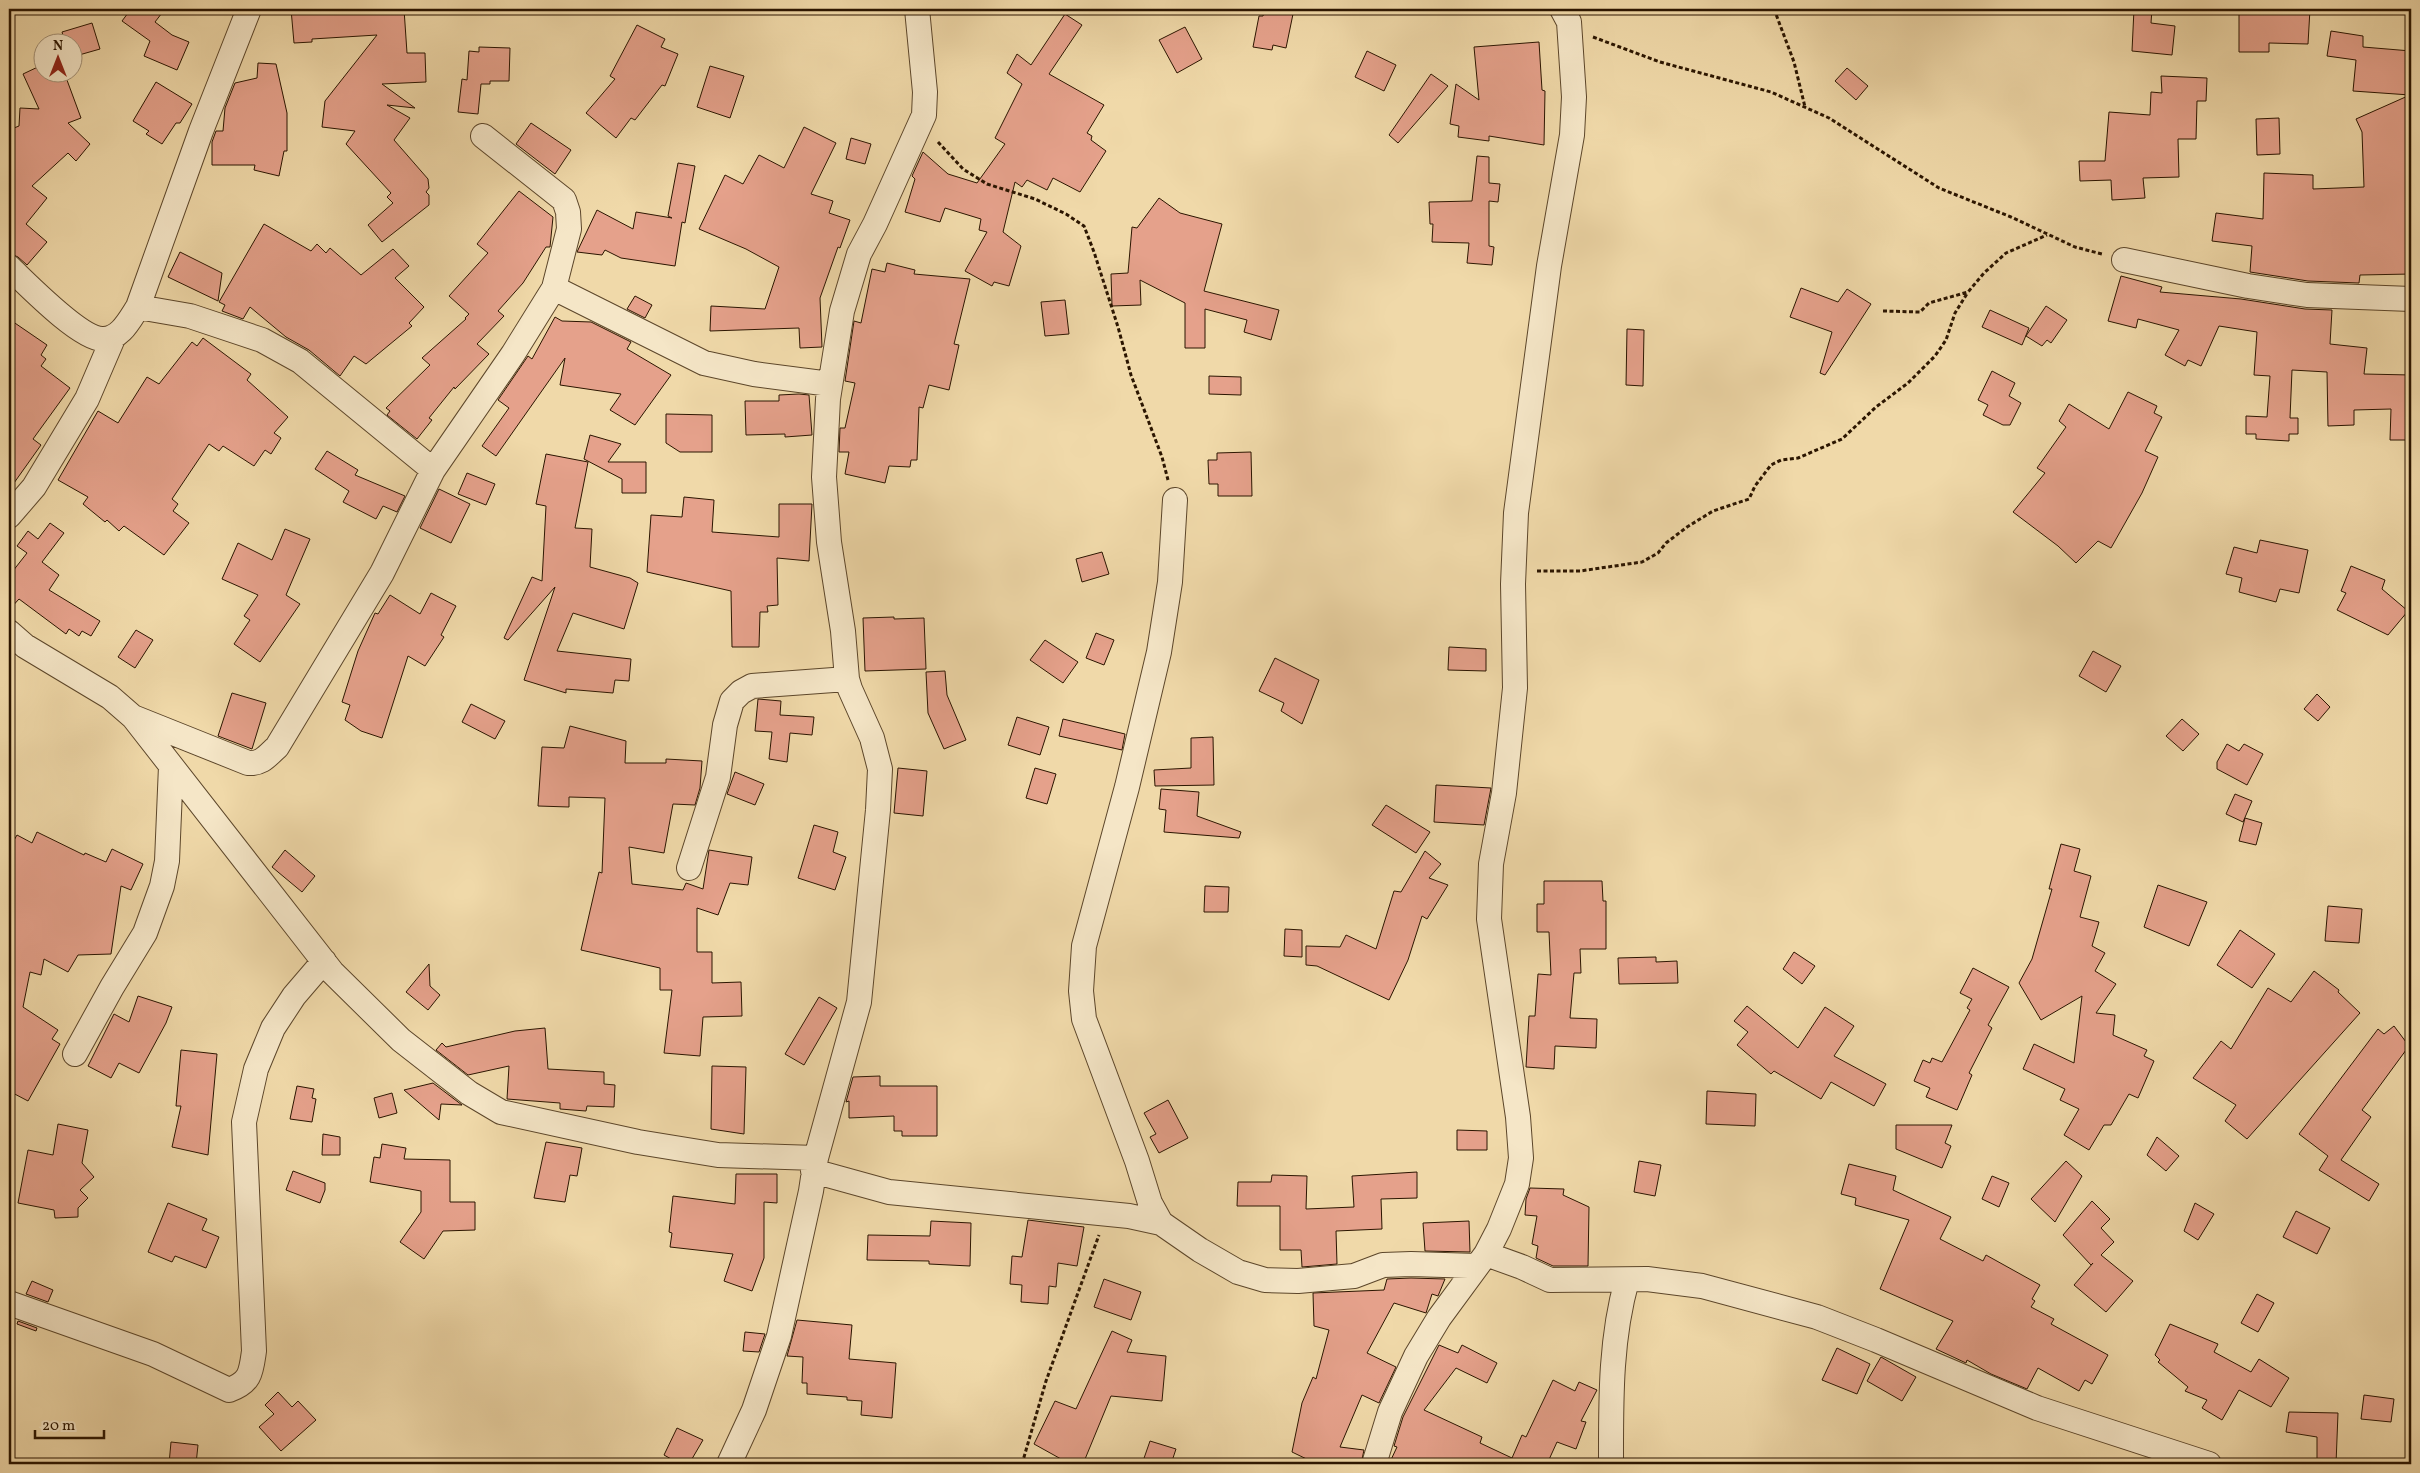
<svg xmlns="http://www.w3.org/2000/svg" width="2420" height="1473" viewBox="0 0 2420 1473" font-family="Vollkorn,serif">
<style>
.building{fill:#e5a18b;stroke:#2b1500}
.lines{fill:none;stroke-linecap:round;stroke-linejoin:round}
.street-casing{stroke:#5c462a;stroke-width:26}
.path{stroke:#2b1500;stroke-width:3;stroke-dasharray:4 2.5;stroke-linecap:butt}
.street{stroke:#f5e6c7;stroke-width:24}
</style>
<rect width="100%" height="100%" fill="#f0d9a9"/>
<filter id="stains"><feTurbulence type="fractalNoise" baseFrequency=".004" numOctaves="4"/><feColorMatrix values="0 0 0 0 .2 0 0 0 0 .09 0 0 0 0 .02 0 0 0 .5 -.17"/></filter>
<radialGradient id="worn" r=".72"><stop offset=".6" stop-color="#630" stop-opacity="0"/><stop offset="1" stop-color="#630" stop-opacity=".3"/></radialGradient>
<path class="building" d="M131,9H165L155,22L172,35L189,42L177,70L144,56L150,41L122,21Z
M291,9H404L407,53H425L426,82L382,84L415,108L387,105L410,118L394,140L428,179L429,188L426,192L429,195V205L382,242L368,225L393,203L387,197L391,193L346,144L355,131L322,127L325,101L377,35L312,39V42L294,43Z
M1265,9L1293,14L1286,48L1273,45L1272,50L1253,47L1259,16H1263Z
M2134,9H2152L2151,23L2175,26L2172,55L2132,51Z
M2250,9H2310L2308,44L2269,43V52H2239V11H2250Z
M1065,14L1082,25L1049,74L1104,105L1087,133L1092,136L1091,140L1106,151L1080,192L1053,178L1047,190L1027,180L1022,187L1015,182L1003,232L1021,246L1009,286L994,282L992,286L965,271L987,232L979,230L981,219L945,208L940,222L905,212L915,179L912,176L923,152L948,174L977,183L1005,144L995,138L1022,84L1007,73L1017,54L1031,65Z
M92,23L100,49L72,57V42H65L62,32Z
M637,25L665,39L661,47L678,54L665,86L662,85L635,120L631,118L616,138L586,113L615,79L610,76Z
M1185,27L1202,59L1177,73L1159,40Z
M2331,31L2363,36V47L2411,51V274L2360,275L2359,283L2308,281L2250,272L2252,246L2212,241L2216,213L2263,219L2264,173L2313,175V189L2364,187L2362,132L2356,119L2410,95L2353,91L2356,60L2327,56Z
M1539,42L1542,90L1545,91L1544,145L1489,136V141L1458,137L1459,126L1450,124L1456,84L1479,100L1474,47Z
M479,47L510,48L509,81H490V84H481L478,114L458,112L462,79L467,80L469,51L479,52Z
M1367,51L1396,65L1384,91L1355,77Z
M258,63L276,64L287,113V151H284L279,176L254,170L255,165H212V142L216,131H223L225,108L235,83L257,78Z
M42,65V72H64L81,118L68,123L90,144L76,161L68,153L32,186L47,198L26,224L47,242L27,265L18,257L9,253V130L19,126L20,108L39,109L23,74Z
M710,66L744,76L730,118L697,107Z
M1847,68L1868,86L1856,100L1835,81Z
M1431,74L1448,86L1398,143L1389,135Z
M2161,76L2207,78L2206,101H2197L2196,139H2178L2179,177L2143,178L2145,198L2112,200L2111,180L2080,181L2079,161H2105L2109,112L2150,115L2151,92L2162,93Z
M156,82L192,104L180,123H176L162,144L146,134L149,131L133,121Z
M2279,118L2280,154L2257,155L2256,119Z
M531,123L571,150L555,174L516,144Z
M804,127L836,143L811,194L833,201L829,213L850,220L840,248L838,247L820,298L822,347L800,348L799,328L710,331L711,306L765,309L779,267L746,249L699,229L725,175L743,184L759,155L784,168Z
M851,138L871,144L865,164L846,159Z
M1477,156L1489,157V183L1500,184L1498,202L1489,201V246L1494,247L1492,265L1467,263L1469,243L1432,242L1433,224H1430L1429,202L1472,201Z
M678,163L695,166L685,223L682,222L675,266L621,258L605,250L602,255L577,252L597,210L633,229L636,212L672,218L668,216Z
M519,191L553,217L550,247H546L523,283L498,311L504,316L477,344L489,354L455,389L454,387L429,418L432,420L417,439L387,415L390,411L386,408L430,365L422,358L466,319L465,318L469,314L449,296L488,253L477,244Z
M1159,198L1180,213L1222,224L1204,291L1279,310L1271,340L1244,332L1247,320L1205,309V348H1185V303L1140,280L1141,305L1112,306L1111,274L1128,273L1132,227L1137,228Z
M264,224L311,251L317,244L326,253L330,248L361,275L393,249L409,266L395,278L424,307L409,323L412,326L366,364L354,356L340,376L309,350L286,337L250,307L243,319L222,311L225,305L219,302Z
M180,252L222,273L218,301L168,277Z
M887,263L915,270L914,274L970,279L954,344L959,345L949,390L929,385L923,408L919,407L917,460H911L910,467L889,466L885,483L845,474L849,452H839L840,428H845L855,383L845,381L854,321L861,323L872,269L885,272Z
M2121,276L2162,287L2160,292L2241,299L2305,309L2332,310L2330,344L2367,348L2364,374L2411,375V440H2390L2391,409L2354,410V425L2328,426L2327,372L2292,370L2290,418H2298V434H2289V441L2256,439V434H2246V416L2267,417L2270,376L2254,375L2257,332L2219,326L2201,366L2188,360L2185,366L2165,355L2179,330L2138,319L2136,328L2108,321Z
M1801,288L1838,302L1847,289L1871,304L1825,375L1820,373L1832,332L1790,317Z
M635,296L652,305L645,318L627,309Z
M1065,300L1069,334L1045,336L1041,302Z
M2046,306L2067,320L2051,343L2047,340L2042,346L2026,336Z
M1990,310L2029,328L2022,345L1982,327Z
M555,317L562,321L591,322L631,342L627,349L671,375L635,425L610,410L621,394L560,385L565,358L496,456L482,446L509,408L498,400L528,356L532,359Z
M9,319L47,345L41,355L46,359L41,366L70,388L33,439L41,445L9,490Z
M1627,329L1644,330L1643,386L1626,385Z
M203,338L251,374L247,380L288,417L274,433L281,438L271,454L265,450L254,466L223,446L219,451L209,444L172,499L178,504L173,511L189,523L164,555L124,526L119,531L107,520L105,522L83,504L88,497L58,480L98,411L118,423L147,377L159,384L192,342L197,346Z
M1992,371L2015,383L2009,396L2021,403L2010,425H2003L1983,415L1988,405L1978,400Z
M1209,376L1241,377V395L1209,394Z
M2128,392L2157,406L2154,413L2162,417L2145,451L2158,457L2142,493L2111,548L2098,541L2076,563L2058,546L2013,512L2045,473L2037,468L2066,427L2059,421L2069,404L2109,429Z
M799,394L809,395L812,435L785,437V434L746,435L745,401H779V395Z
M666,414L712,415V452H680L666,443Z
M590,435L621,444L608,462H646V493H622V479L584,459Z
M327,451L358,470L355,475L405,496L397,512L383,506L376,519L343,502L349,491L315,469Z
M1251,452L1252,496H1218V484H1209L1208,460H1217V453Z
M546,454L588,462L575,528L592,529L590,567L630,578L638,583L624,629L573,613L557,651L631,659L629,681L615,680L613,693L566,689V693L524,680L555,587L508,640L504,638L532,577L542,581L546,506L536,504Z
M467,473L495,484L486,505L458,494Z
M439,489L470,504L451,543L420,528Z
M684,497L714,500L712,532L779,537V504H812L809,561L777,558L778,605L767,606L768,612H760L759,647H732L731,591L647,572L651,515L682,517Z
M50,523L64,533L42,562L59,575L49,590L100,621L91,636L82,631L79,636L69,629L66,634L19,599L9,610V576L27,553L17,546L28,531L38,539Z
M285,529L310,539L286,595L300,604L260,662L234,644L250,620L244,616L258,595L222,579L238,543L272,560Z
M2260,540L2308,550L2299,593L2280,589L2276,602L2239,592L2242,578L2226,574L2234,547L2257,553Z
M1102,552L1109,574L1082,582L1076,559Z
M2351,566L2385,580L2382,589L2408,611L2388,635L2337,610L2346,593L2341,591Z
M431,593L456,606L441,635L444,637L425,666L408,656L382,738L361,731L345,720L350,705L342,702L358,651L375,613L378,614L390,595L420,614Z
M894,617V619L924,618L926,669L865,671L863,618Z
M136,630L153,640L135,668L118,657Z
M1096,633L1114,640L1104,665L1086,658Z
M1045,640L1078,662L1063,683L1030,660Z
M1449,647L1486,649V671L1448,670Z
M2093,651L2121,666L2106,692L2079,676Z
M1275,658L1319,680L1302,724L1281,711L1284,703L1259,691Z
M945,671L947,695L966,740L944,749L928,713L926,672Z
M232,693L266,703L252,749L218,736Z
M2317,694L2330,707L2318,721L2304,709Z
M758,699L781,701L780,715L814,717L812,735L790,733L787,762L769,759L772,732L755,731Z
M471,704L505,721L495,739L462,722Z
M1017,717L1049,727L1040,755L1008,745Z
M1063,719L1125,734L1122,750L1059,736Z
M2182,719L2199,734L2183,751L2166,736Z
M570,726L626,741L625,763H666V759L702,761L700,788L695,805L673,804L664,853L629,847L632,884L683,890L686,883L703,889L709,850L752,857L748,885L730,883L718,915L697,908V952H712V983L741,982L742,1016L703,1017L700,1056L664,1053L672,990H660V968L581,950L599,872L602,873L605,798L569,797V807L538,806L542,747L564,748Z
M1213,737L1214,785L1155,786L1154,770L1191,768V738Z
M2227,744L2239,751L2244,744L2263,754L2247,785L2217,769V762Z
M898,768L927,771L923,816L894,813Z
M1035,768L1056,774L1047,804L1026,798Z
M735,772L764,784L755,805L727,794Z
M1436,785L1491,788L1484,825L1434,822Z
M1161,789L1199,792L1197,816L1241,832L1239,838L1164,832L1166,810L1159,809Z
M2235,794L2252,801L2243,822L2226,814Z
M1386,805L1430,832L1416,853L1372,825Z
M2245,818L2262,823L2256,845L2239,841Z
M814,825L838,832L833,852L846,857L835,890L798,878Z
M37,832L84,855L85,853L106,862L112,849L143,864L131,890L121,886L111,954L78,955L68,972L44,959L41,975L30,972L23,1007L58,1030L52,1039L60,1044L28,1101L9,1091V849L17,835L32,843Z
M2061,844L2080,849L2074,871L2091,876L2080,917L2099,922L2092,946L2105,953L2095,971L2116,984L2096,1013L2115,1015L2113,1035L2147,1050L2144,1056L2154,1061L2138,1098L2129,1094L2111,1125H2104L2089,1150L2064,1135L2079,1109L2060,1100L2065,1089L2023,1069L2034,1044L2074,1063L2082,996L2041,1020L2019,983L2032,959L2052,889H2049Z
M285,850L315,876L302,892L272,867Z
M1425,851L1441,864L1429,878L1448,885L1427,919L1422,916L1408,960L1389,1000L1317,966L1306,965V946L1340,947L1346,935L1376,949L1394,891L1401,892Z
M1544,881H1602L1603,901H1606V949H1580L1581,973H1574L1570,1018L1597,1019L1596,1048L1555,1046L1554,1069L1526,1067L1529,1016H1535L1538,974L1551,975L1549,932H1537V904H1544Z
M2158,885L2207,902L2189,946L2144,927Z
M1205,886L1229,887L1228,912H1204Z
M2328,906L2362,909L2359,943L2325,941Z
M1285,929L1302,930V957L1284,956Z
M2240,930L2275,954L2252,988L2217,965Z
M1794,952L1815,966L1802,984L1783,969Z
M1656,957V962L1677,961L1678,983L1619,984L1618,958Z
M429,964L430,986L440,995L428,1010L406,992Z
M1973,968L2009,987L1988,1025L1992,1028L1969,1073L1972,1075L1957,1110L1926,1097L1930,1088L1914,1081L1923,1060L1930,1063L1932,1058L1942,1062L1970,1010L1967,1008L1972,999L1960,993Z
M2314,971L2339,990L2338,992L2360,1013L2247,1139L2225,1121L2236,1105L2193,1078L2221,1041L2231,1049L2268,988L2291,1002Z
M138,996L172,1007L166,1023L139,1073L119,1063L111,1078L88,1066L114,1014L129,1022Z
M819,997L837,1008L804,1065L785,1054Z
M1747,1006L1798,1048L1825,1007L1854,1026L1834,1056L1886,1084L1874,1106L1831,1082L1821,1099L1774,1071L1771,1074L1737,1045L1748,1032L1734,1021Z
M2394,1026L2409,1046L2362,1110L2371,1117L2341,1160L2379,1184L2369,1201L2319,1170L2328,1156L2299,1134L2378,1029L2384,1034Z
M545,1028L548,1069L604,1072V1084L615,1085L614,1107L587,1106L586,1111L560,1109V1103L507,1099L509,1066L468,1075L436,1050L442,1043L446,1047L515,1031Z
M181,1050L217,1054L208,1155L172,1147L181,1106H176Z
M712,1066L746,1067L744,1134L711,1129Z
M880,1076V1086H937V1136H902V1131H894V1116L849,1118V1101L846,1102L853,1077Z
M433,1083L462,1105L441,1104L439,1120L404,1090Z
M297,1086L314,1089L312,1098L316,1099L312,1122L290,1119Z
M1707,1091L1756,1094L1755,1126L1706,1124Z
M392,1093L397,1113L379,1118L374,1098Z
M1168,1100L1188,1138L1159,1153L1150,1137L1156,1134L1144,1113Z
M58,1124L88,1130L82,1163L94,1177L80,1190L88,1198L78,1208V1217L55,1218L54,1210L18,1203L28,1150L53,1155Z
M1896,1125H1952L1945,1143L1951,1146L1942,1168L1896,1149Z
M1457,1130L1487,1131V1150H1457Z
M323,1134L340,1137V1155H322Z
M2157,1137L2179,1156L2166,1171L2147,1155Z
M546,1142L582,1148L577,1176L570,1175L565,1202L534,1198Z
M382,1144L406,1148L404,1159L450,1160V1202H475V1230L443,1231L424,1259L400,1242L421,1212V1191L370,1182L374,1157L380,1158Z
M1639,1161L1661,1165L1655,1196L1634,1192Z
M2066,1161L2082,1176L2055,1222L2031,1199Z
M1849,1164L1896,1176L1893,1190L1951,1217L1940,1239L1983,1261L1986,1255L2040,1285L2032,1299L2035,1301L2031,1307L2054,1319L2051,1324L2108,1355L2092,1384L2085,1380L2079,1391L2038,1368L2027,1389L1991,1374L1967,1360L1966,1363L1936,1349L1953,1321L1880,1289L1909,1220L1855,1205L1856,1198L1841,1194Z
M293,1171L325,1183V1190L320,1203L286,1190Z
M1417,1172V1198L1381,1199L1382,1229L1336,1231L1337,1264L1302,1267L1301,1250H1280V1206H1237L1238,1182H1271L1272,1175L1307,1176L1306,1209L1354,1207L1352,1176Z
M736,1174H777V1203L764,1202V1258L752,1291L724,1281L733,1254L670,1247L672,1233L669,1232L673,1196L735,1204Z
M1992,1176L2009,1183L1999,1207L1982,1199Z
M1530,1188L1564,1189L1563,1195L1589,1207L1588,1266H1553L1536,1258L1538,1246L1532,1244L1537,1216L1525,1215L1526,1199Z
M2092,1201L2110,1219L2101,1228L2114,1242L2101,1255L2133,1281L2106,1312L2074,1285L2093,1263L2091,1265L2063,1235Z
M168,1203L207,1219L202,1230L219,1237L206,1268L175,1256L172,1262L148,1252Z
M2195,1203L2214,1214L2198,1240L2184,1231Z
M2296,1211L2330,1228L2317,1254L2283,1237Z
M1028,1220L1084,1227L1077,1266L1058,1263L1056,1287L1049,1286L1048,1304L1021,1302L1022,1285L1010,1284L1012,1256L1022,1257Z
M931,1221L971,1223L970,1266L929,1264V1261L867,1260L868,1235L930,1236Z
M1469,1221L1470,1252L1425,1251L1423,1223Z
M1411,1278L1445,1279L1438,1296L1432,1294L1426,1313L1394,1303L1367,1353L1396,1367L1379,1403L1362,1395L1340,1447L1364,1450L1361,1464H1317L1292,1452L1302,1403L1313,1377L1316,1379L1329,1330L1314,1326L1313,1293L1384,1290L1387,1279Z
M1104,1279L1141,1292L1131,1320L1094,1307Z
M32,1281L53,1290L48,1302L26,1294Z
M2257,1294L2274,1303L2258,1332L2241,1323Z
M797,1320L852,1325L849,1359L896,1363L892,1418L861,1415L862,1401L847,1400V1397L807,1394V1383H802L803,1357L787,1356Z
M18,1321L37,1328L36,1331L17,1324Z
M2170,1324L2218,1344L2214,1352L2251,1372L2259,1359L2289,1378L2271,1407L2239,1390L2222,1420L2202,1408L2207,1400L2185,1391L2188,1387L2158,1362L2160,1360L2155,1355Z
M1112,1331L1132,1340L1127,1352L1166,1356L1162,1401L1111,1396L1083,1464H1070L1034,1444L1055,1401L1076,1409Z
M745,1332L765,1334L759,1352L743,1351Z
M1439,1345L1458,1353L1462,1345L1497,1363L1487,1383L1456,1368L1424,1410L1482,1437L1480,1443L1512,1458L1522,1435L1526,1437L1553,1380L1575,1391L1579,1382L1597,1390L1581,1421L1586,1422L1576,1449L1557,1442L1547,1464H1389L1397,1447L1394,1446L1403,1417Z
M1837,1348L1870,1364L1857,1394L1822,1380Z
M1881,1357L1916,1377L1902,1401L1867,1381Z
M278,1392L292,1407L298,1401L316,1420L281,1451L259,1427L274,1414L265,1405Z
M2364,1395L2394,1399L2391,1422L2361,1419Z
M2289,1412L2338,1413L2336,1464H2317V1437L2286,1432Z
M677,1428L703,1440L689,1464H680L664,1455Z
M1150,1441L1176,1449L1171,1464H1142Z
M171,1442L198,1445L196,1464H169Z"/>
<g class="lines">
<g class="street-casing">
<path id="street" d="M2124,260L2248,286L2307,295L2411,299
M9,267C27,284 79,338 102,339C120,340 130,319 138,307L201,131L249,9
M554,288L704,363L754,374L830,384
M138,307L190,316L262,340L300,361L433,470
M9,516L34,487L87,399L114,336
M9,632L25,646L110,697L133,717L248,763C262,764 267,756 277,747L382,573L433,470L513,354L554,288L569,229L568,212L564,200L483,136
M134,718L332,972L401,1040L469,1093L501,1112L638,1142L718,1155L816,1158
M689,868L718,777L725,725L732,701L741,692L752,686L847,679
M75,1054L112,987L145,933L162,886L167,861L171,766
M813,1171L889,1192L1129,1216L1161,1223L1200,1250L1238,1272L1265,1280L1298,1281L1354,1276L1383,1265L1411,1264L1477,1266
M1161,1223L1150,1203L1137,1161L1084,1019L1081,991L1084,946L1127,787L1159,652L1170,582L1175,500
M1486,1254L1522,1267L1550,1280L1647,1279L1702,1286L1817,1317L1876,1340L2037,1408L2209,1464
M9,1303L153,1354L229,1390C251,1382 251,1372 254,1351L244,1122L256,1069L273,1028L294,996L324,961
M729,1464L754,1410L779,1336L811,1191L816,1158L859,1002L878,810L880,769L872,738L850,689L847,679L843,631L829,542L824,477L828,399L842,311L859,254L875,224L924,115L925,92L917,9
M1374,1464L1390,1412L1416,1356L1439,1318L1486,1254L1499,1229L1517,1184L1521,1158L1518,1117L1489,919L1491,864L1504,793L1515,688L1513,584L1516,513L1549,266L1572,135L1574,97L1569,22L1562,9
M1611,1464C1611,1402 1610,1340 1627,1280"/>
</g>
<path class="path" d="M1774,9L1794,62L1805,107
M1593,37L1660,62L1771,92L1829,118L1939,188L2011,217L2075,247L2102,254
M938,142L963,169L987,184L1035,199L1066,214L1084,226L1094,252L1118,327L1131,375L1162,457L1168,480
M1883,311L1920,312L1929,303L1968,292L1984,273L2006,253L2047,235
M1537,571H1580L1642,562L1658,553L1666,543L1687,527L1713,511L1749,499L1755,486L1771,465L1781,460L1798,458L1842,439L1876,407L1908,383L1935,356L1946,340L1955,313L1968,292
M1022,1464L1046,1381L1099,1235"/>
<use href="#street" class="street"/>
</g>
<rect width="2420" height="1473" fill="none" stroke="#f0d9a9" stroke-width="30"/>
<rect x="10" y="10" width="2400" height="1453" fill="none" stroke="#2b1500" stroke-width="2.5"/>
<rect x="15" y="15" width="2390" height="1443" fill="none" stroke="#2b1500"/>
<g transform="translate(58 58)"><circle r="24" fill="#f5e6c7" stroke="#a49277"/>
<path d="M0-4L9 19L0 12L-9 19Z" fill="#8f2418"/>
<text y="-8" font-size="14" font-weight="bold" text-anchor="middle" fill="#2b1500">N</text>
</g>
<path d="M35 1430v8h69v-8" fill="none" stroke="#2b1500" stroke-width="2.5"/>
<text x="42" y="1430" font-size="15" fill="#2b1500" stroke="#f5e6c7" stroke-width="4" paint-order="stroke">20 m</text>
<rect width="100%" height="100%" filter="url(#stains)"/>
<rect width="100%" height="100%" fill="url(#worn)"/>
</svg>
